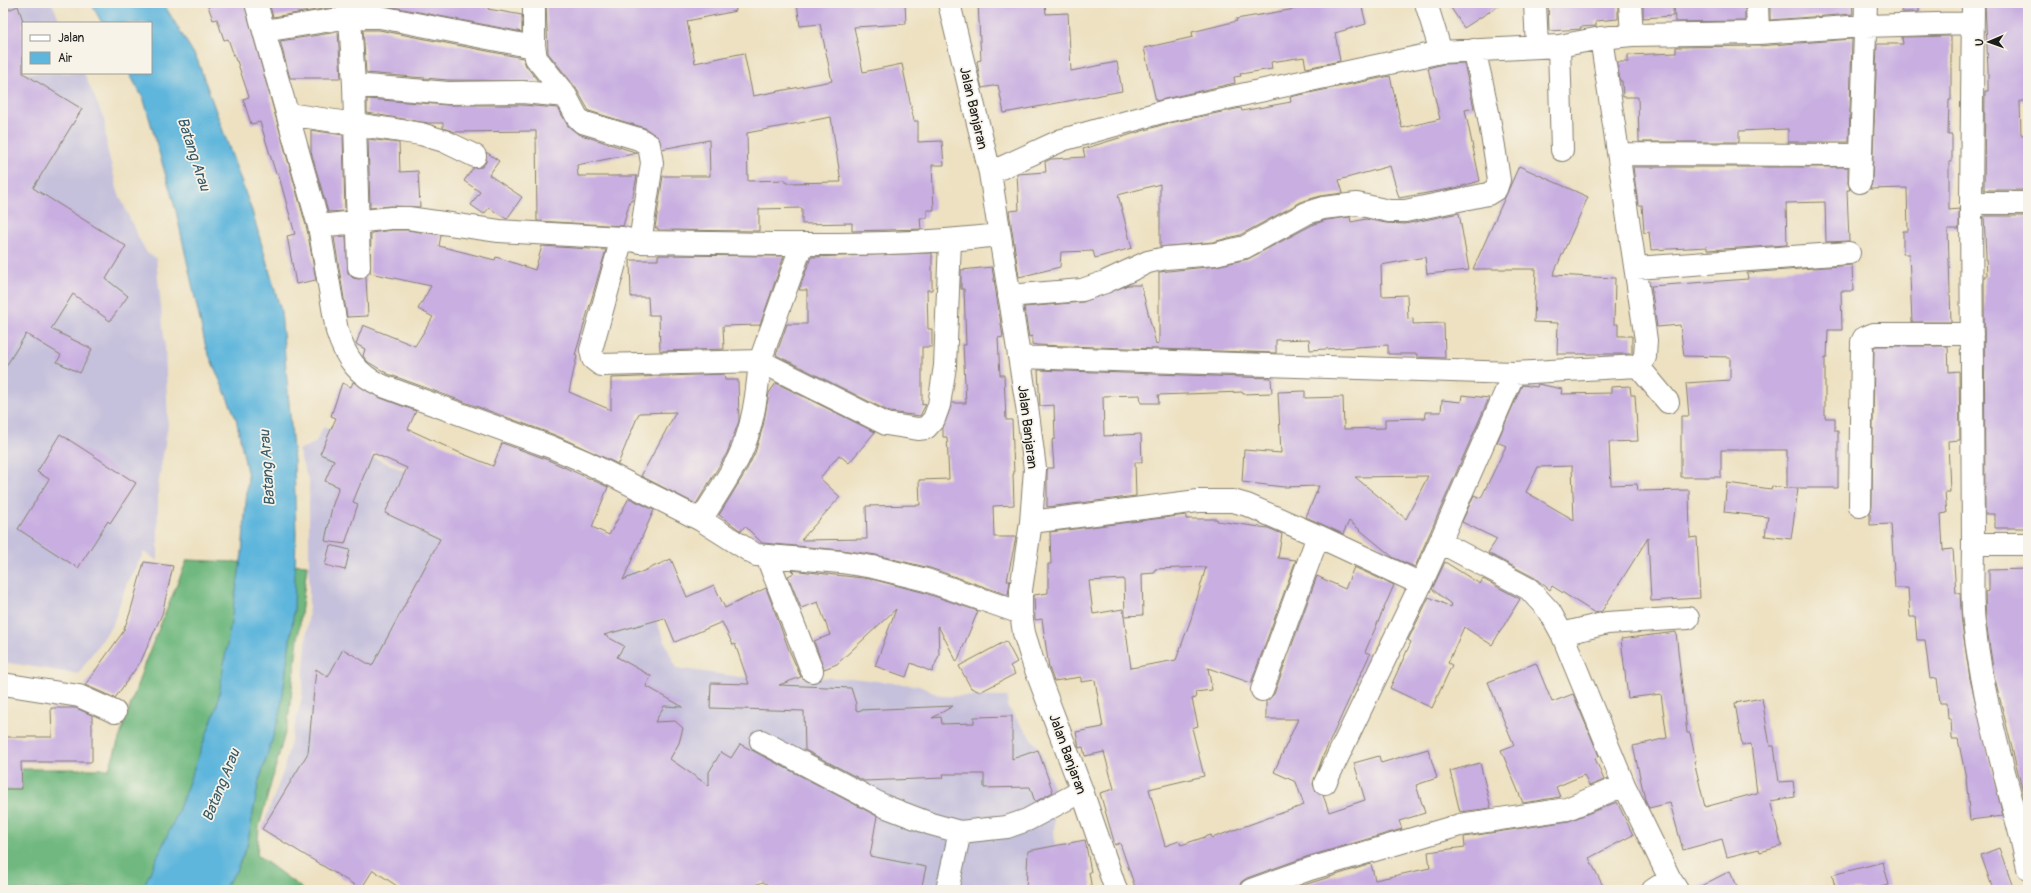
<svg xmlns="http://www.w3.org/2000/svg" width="2031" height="893" viewBox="0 0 2031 893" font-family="Pangolin,sans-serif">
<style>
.industrial{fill:#c5c0db}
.forest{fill:#70b87f;stroke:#466a4e}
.water{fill:#5fb6dc;stroke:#3e697c}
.building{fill:#c8aee1;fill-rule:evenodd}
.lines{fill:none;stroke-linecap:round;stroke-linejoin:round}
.minor-casing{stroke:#847e6e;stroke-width:24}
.minor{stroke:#fff;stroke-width:22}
.labels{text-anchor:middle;stroke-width:3.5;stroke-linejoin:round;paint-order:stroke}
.street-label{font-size:14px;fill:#1c1c1c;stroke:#f7f3e8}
.water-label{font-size:15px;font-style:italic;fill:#375a69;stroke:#f7f3e8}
</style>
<rect width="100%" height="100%" fill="#f7f3e8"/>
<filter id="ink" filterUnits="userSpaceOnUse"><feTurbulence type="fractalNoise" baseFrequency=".025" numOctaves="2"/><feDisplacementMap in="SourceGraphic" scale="8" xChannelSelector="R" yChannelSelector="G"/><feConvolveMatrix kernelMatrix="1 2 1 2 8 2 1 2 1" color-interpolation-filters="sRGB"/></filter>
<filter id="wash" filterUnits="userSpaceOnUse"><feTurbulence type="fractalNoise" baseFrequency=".012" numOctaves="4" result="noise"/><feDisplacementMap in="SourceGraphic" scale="16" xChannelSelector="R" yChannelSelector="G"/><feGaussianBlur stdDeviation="0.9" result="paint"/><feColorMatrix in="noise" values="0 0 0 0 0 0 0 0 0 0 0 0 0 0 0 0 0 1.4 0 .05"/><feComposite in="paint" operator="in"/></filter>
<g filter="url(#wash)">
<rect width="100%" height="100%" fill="#ede1c1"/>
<path class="industrial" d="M3,3H52L61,23H23V73H84L104,119L107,148L118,192L138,237L147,253L156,258L165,346L168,425L158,486V561L144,552L126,585L113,624L78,674L3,662Z
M324,426L348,440L363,453L405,471L488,511L562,538L644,576L656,620L676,668L740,677L851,678L919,686L941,696L1008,697L1007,706L1040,750L1056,795L1046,817L1054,819L1056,890H777L763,882L742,890H403L373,870L262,829L283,772L302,697L309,606V482L298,450L315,443Z"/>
<path class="forest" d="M187,560L307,565L288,722L259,827L257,855L304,890H3V769H109L145,662Z"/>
<path class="water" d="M91,3H163L197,59L252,211L281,311L294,461L296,534L294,610L280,715L259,781L247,846L236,871L223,890H142L177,814L217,706L242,554L248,477L236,418L206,348L176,211L144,100L129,73H151V23H102Z"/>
<g id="blocks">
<path class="building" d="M207,3H244L307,229L316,280L296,284L287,236L295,234L278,173L276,174L260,122L251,124L243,99L249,97L237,61H236L228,39L224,40L217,19L213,20Z
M269,3H335V7L273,17Z
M360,3H489L488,9L522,15V32L382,5L360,4Z
M546,3H735L736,11L687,21L695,63L744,53L753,96L832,81L820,24L800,26L797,3H905L906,24L854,27L863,72L902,64L914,121H918V142L942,141L944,165H932L934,210H927V218H920L921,229L852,231V223L802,224V208L759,209V231L658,230V228H655L663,176H710L709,140L662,149L659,138L645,128L589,111L576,88L548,53ZM831,117L841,182L786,183V180L748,181L747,133Z
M978,3H1045L1046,14L1068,13L1071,71L1117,62L1122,91L1004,113L998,85L982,88L980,80L977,61L981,60Z
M1294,3H1361L1366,24L1335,33L1340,61L1306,68L1304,57L1271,62L1272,69L1240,74L1241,76L1234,77L1235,83L1156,101L1144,48L1193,37L1192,32L1237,21L1236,19L1295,9Z
M1448,3H1503L1464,28Z
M1548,3H1618V19L1596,21V26L1580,27L1581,29L1549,31Z
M1643,3H1673V16L1643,18Z
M1674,3H1745V21L1675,22Z
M1770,3H1852L1853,14L1770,20Z
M1901,3H1919V12H1902Z
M1985,3H2028V101H2020L2021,135H2028V190H1984L1985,91H1988V69Z
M18,6L23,21V73L82,109L33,188L126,246L106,279L128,296L110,321L73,294L51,329L92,349L80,373L57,362L61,355L26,334L3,371V12Z
M363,30H379L523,58L526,66L538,81L448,80L366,73Z
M338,32L341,78H290L280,41Z
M1951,36V100H1949L1948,135H1952V162H1949V210L1959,209V229H1948L1951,322H1912L1909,254H1903V231H1908L1907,188L1870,189L1872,182L1877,44H1903L1902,37Z
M1852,39L1849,142H1788V129L1739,131V142H1639L1638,97H1623L1622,81H1620L1617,62H1628V55L1676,53V47L1758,46Z
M1464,63L1474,108L1465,110L1480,181L1455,188L1399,198L1390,166L1339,180L1343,193L1321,196L1303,201L1240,235L1213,242L1160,247V184L1118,195L1132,248L1095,258L1093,251L1061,252L1060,267L1019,277L1009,211L1019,210L1017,174L1046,172L1045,162L1051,159L1085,157L1083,149L1165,124L1241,108L1242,111L1291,102L1290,97L1390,76L1402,128L1440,119L1428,68L1443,64Z
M367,99L447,105H522L558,108L568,126L578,134L638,153L577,165L578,176H637L632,201H630L623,226L537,221L536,131L455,132L443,128V123H428L367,113Z
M311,130L343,135L345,211L328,212L311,152Z
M368,139L399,143L400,172L418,171L420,207L391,206L370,208Z
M486,152L499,161L489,175L522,197L507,219L489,208L484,214L471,205L480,192L464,181L473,168L482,167L486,162Z
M1519,166L1588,197L1553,275L1615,278L1614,324H1618V336H1632V354H1557L1558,323L1534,322L1536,269H1473Z
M1633,167H1848V182L1850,190H1847L1849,241L1826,242L1825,202L1786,203L1787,245L1707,250V247L1651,250L1649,232L1644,233L1642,205H1638Z
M1459,213L1469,270L1427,274L1425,257L1381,265L1382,296L1407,295L1408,319L1413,318V324L1444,323L1445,358L1417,357V354H1388V345L1310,350L1309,339L1276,340V353L1037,345L1032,344V336L1029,337L1024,307L1083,302L1128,285H1141L1156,344L1159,343V272L1216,266L1248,259L1312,225L1326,220L1350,217L1351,222L1366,219L1386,223L1405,224Z
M1984,216H2028V528H1995V514H1985L1984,276H1987Z
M392,230H407L441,235L439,246L495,260L496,257L535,270L542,246L606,250L575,355L577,356L569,392L611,410V378L724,374L725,380H738L739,421L735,432L727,453L696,504L641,476L676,412L639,413L618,464L555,435L388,374L368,362L363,356L365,349L356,344L363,325L415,346L433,317L418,309L431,286L370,273L371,233Z
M346,236L348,273L353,278L359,279L366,277L368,316L347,317L334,237Z
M932,253V290H927L928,329H932V347H922V405L926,404L920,416L890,412L776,355L787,324H807V290H799L811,257Z
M658,255L774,256H784L760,325L723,326L724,349L660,351L659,315H649L648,297H631L630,260H658Z
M1852,265L1853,291H1841L1842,330H1828L1827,358H1825V418H1835V431H1838V488H1789L1798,489L1791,539L1765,536L1768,517L1724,512L1727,483L1771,489L1772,486L1787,488V450H1721V477H1681V416H1689L1686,383L1730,380V357L1684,356L1680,325L1657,327L1651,286L1748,279L1747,273Z
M992,267L1003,337L998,338L1000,375H1004L1006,420H1012L1014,474H1013L1014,505L993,506L994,537H1016L1007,581H1010L1008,595L930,568L876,555L842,550L762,543L745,526L741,531L719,515L745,473L755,453L763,426L769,393L776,383L875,432L849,463L839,455L820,478L840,497L801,540L867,539L866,506L920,505L919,480L949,479L947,437H943V428L952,403H966L963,345H966L964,289H961V270Z
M1876,346H1948L1949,372L1959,371L1960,440L1948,441L1950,492H1945L1947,513L1941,514L1943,550L1953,549L1956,593H1960L1962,625L1970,679L2003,816L1970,820L1966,778L1958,739H1952L1951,719H1948L1947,703H1940L1937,678L1930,679L1925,640H1917L1915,617H1910L1908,588H1895L1891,524L1870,525V513L1872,506L1874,347Z
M1038,370L1271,378L1272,393L1243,394L1242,392L1158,395L1159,403H1141L1140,395L1103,396L1104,436L1141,434L1142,462H1135L1136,496L1047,507V468H1054L1052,440L1055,439L1054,405L1040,406Z
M353,382L378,397L416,411L408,429L458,452L493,466L502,443L546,459L608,487L592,527L609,535L629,498L654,510L623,580L671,559L687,597L714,585L725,608L766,588L789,650L801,677L779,685L851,688L856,704V710L859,711L860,710L953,706L932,718L941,717L942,724L974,723V717L1012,716V759L1038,750L1053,792L1035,802L1030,787L984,788V774H943L944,778L864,781L805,750L804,711L710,708L711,683L749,684L735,644L733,645L722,622L675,642L665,618L604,635L624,646L617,657L651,676L646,686L683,707L664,706L655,722L675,721L683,728L679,743L670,759L709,786V772L721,752L731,758L740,744L877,816L870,856L926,867L921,890H777L763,882L742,890H403L373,870L361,889L262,829L308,753L316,669L328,677L343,649L372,666L440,539L385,513L407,468L373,453L353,502L358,504L345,544L325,541L332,507L339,487L325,481L334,460L320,454L336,418L331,416L342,383L351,387Z
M1538,384L1562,389L1561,394L1611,393V387L1630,386L1631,395H1635L1638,441L1609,442L1611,485L1637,484L1638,491L1689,490L1690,538L1697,537L1700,598L1651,601L1648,538L1602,611L1595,613L1552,586L1550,590L1535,578L1488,553L1497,539L1462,522L1474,495L1481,498L1506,446L1497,442L1522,385L1537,387ZM1572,466L1574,520L1526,492L1538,467Z
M1305,391V398L1343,397L1344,429L1385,428V419L1426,418L1425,412H1441L1442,400L1461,402L1462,395L1489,398L1415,567L1394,558L1349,521L1343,534L1306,517L1319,486L1283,487L1242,482L1244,450L1281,453L1278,392ZM1428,476L1406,519L1355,477Z
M60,434L136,483L110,523L108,521L78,568L18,529L49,479L37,472Z
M1186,515V519H1217V521L1268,528L1282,534L1278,558L1296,560L1251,683L1208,668L1212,690L1195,692L1196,698L1192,699L1198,726L1192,728L1204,776L1149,789L1165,846L1179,841L1181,845L1211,835L1212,838L1304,805L1296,782L1274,772L1298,719H1266V701L1274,694L1317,576L1345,589L1354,567L1394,585L1365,652L1370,654L1323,756L1313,784L1315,790L1323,795L1329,812L1365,800L1354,763L1379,756L1381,763L1428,749L1437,778L1416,785L1425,813L1399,821L1402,829L1306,857L1247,878L1241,882L1239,890H1136L1120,843L1115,845L1100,793L1114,789L1104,752L1085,756L1083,747L1079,748L1076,732L1103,727L1095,680L1081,682V677L1054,681L1049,668L1042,619L1035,620L1034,595L1048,593V564H1051L1050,532ZM1206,567L1191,619L1176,660L1131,668L1123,609L1093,614L1089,581L1124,579L1125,616L1143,615L1142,574L1155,573V569Z
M330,545L350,550L345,570L325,565Z
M144,562L173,566L162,614L141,661L115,698L85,685L123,632L130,613Z
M1445,562L1480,584L1483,579L1520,599L1492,645L1464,627L1448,663L1452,665L1432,708L1390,688L1411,642L1408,640L1429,597L1451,607L1452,605L1432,589Z
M2028,569V813L1994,675L1986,622L1985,592L1989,591V570Z
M791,570L871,579L922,592L978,611L957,662L938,626L939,655L932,672L911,663L906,677L875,666L896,609L837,664L824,669L814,641L830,635L818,602L801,608L788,576L794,573Z
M1676,632L1687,733H1690L1696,761H1694L1705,807L1757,793L1751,744L1742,745L1735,703L1762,698L1770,746H1774L1779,782L1793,781L1795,797L1770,801L1782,846L1760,852L1759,849L1727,857L1722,839L1683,850L1670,803L1649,808L1645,799L1633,746L1667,738L1661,694L1628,698L1621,639Z
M1006,641L1017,662L1010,666L1015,674L980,692L971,688L959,666Z
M1536,663L1552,702L1573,694L1599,756L1595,758L1604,780L1589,786L1584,775L1556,787L1560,797L1523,803L1501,750L1514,745L1488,682Z
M51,708H76L92,715V762H21L22,789H3L4,737H52Z
M1480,763L1491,808L1460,812L1450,771Z
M1617,802L1633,835L1589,858L1605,890H1288L1371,864L1375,880L1430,868L1428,852L1465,847L1464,837L1569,821Z
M1085,840L1091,872H1089L1092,890H1026L1028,851Z
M1999,848L2014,890H1994L1991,884L1981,855Z
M1883,862L1889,885L1868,890H1836L1832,875Z
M1730,871L1739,890H1693Z"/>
</g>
</g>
<g filter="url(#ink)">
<use href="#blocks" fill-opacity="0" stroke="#847e6e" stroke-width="1"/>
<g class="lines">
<g class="minor-casing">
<path id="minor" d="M256,3L319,226L337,331C345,357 358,376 383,386L551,447L586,462L701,520L756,555L841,562L873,567L926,580L1021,613
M347,3L350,17L354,85L359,267
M534,3V45L536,58L566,96L577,117L582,122L639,139L649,145L652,163L640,242
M949,3L990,173L1027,406L1035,469L1031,522L1021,590V613L1024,633L1033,662L1082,791L1116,890
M1426,3L1441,52
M1535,3L1537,47
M1630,3L1632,35
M1757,3L1758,33
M1973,3L1971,203L1973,544H2028
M264,31L350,17H380L534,47
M1559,46L1562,150
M354,85L448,93L522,92L566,96
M288,114L421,134L444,141L475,156
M1619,154L1861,155
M990,173L1062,140L1162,112L1441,52L1559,46L1601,38L1632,35L1758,33L1865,26L1972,23
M1860,182L1866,3
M1971,203H2028
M319,226L391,218H408L499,231L622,238L591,350L593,359L601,365L760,361L802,244
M622,238L640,242C759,243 880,249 999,235
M1636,268L1849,253
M1009,296L1082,290L1105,282L1148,262L1166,258L1215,254L1245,247L1307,213L1323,208L1357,204L1389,211H1405L1488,194L1496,189L1499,180C1493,136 1485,93 1474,50
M1019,357L1514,373L1638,366L1645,357L1646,340L1601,38
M1638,366L1668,402
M1860,506L1862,342L1864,338L1874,334H1972
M701,520C713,500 727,480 738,459C753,429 757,394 760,361L886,424L918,429L926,428L934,419L939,405L945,366L950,241
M1031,522L1198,501H1233L1247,505L1318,536L1421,584L1440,542L1529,589L1550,612L1562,634L1624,785L1670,879L1677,890
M1440,542L1514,373
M1973,544C1973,570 1971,597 1974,623C1982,696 2003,767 2021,837
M767,557L812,671
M1562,634L1607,623L1688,618
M3,684L79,696L115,712
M1262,690L1318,536
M761,741L884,806L931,824L960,832L1007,827L1027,820L1082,791
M1325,783L1421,584
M2028,836L2021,837L2028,868
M947,890L960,832
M1251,890L1310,869L1460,825L1567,809L1624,785
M1653,890L1670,879"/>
</g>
<use href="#minor" class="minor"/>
</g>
</g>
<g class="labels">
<g class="street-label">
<text transform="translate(974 108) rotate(77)" y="5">Jalan Banjaran</text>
<text transform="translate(1028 427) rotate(83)" y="5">Jalan Banjaran</text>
<text transform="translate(1068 754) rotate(70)" y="5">Jalan Banjaran</text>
</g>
<g class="water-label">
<text transform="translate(194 154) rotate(72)" y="5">Batang Arau</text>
<text transform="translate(267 468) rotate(-94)" y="5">Batang Arau</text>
<text transform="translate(221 785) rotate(-68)" y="5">Batang Arau</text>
</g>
</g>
<rect width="2031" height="893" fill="none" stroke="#f7f3e8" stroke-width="16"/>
<rect x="22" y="22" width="130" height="52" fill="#f7f3e8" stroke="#9f9d96"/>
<rect x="30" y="35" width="20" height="6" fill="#ffffff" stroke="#9f9d96"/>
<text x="58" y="42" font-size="12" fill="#1c1c1c">Jalan</text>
<rect x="30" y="52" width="20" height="12" fill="#5fb6dc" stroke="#9f9d96"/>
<text x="58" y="62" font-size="12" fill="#1c1c1c">Air</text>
<g transform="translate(1989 42) rotate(268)" stroke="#f7f3e8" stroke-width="3" paint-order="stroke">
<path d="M0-3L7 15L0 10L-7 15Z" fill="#1c1c1c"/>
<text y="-6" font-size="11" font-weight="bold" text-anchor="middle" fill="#1c1c1c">U</text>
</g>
</svg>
